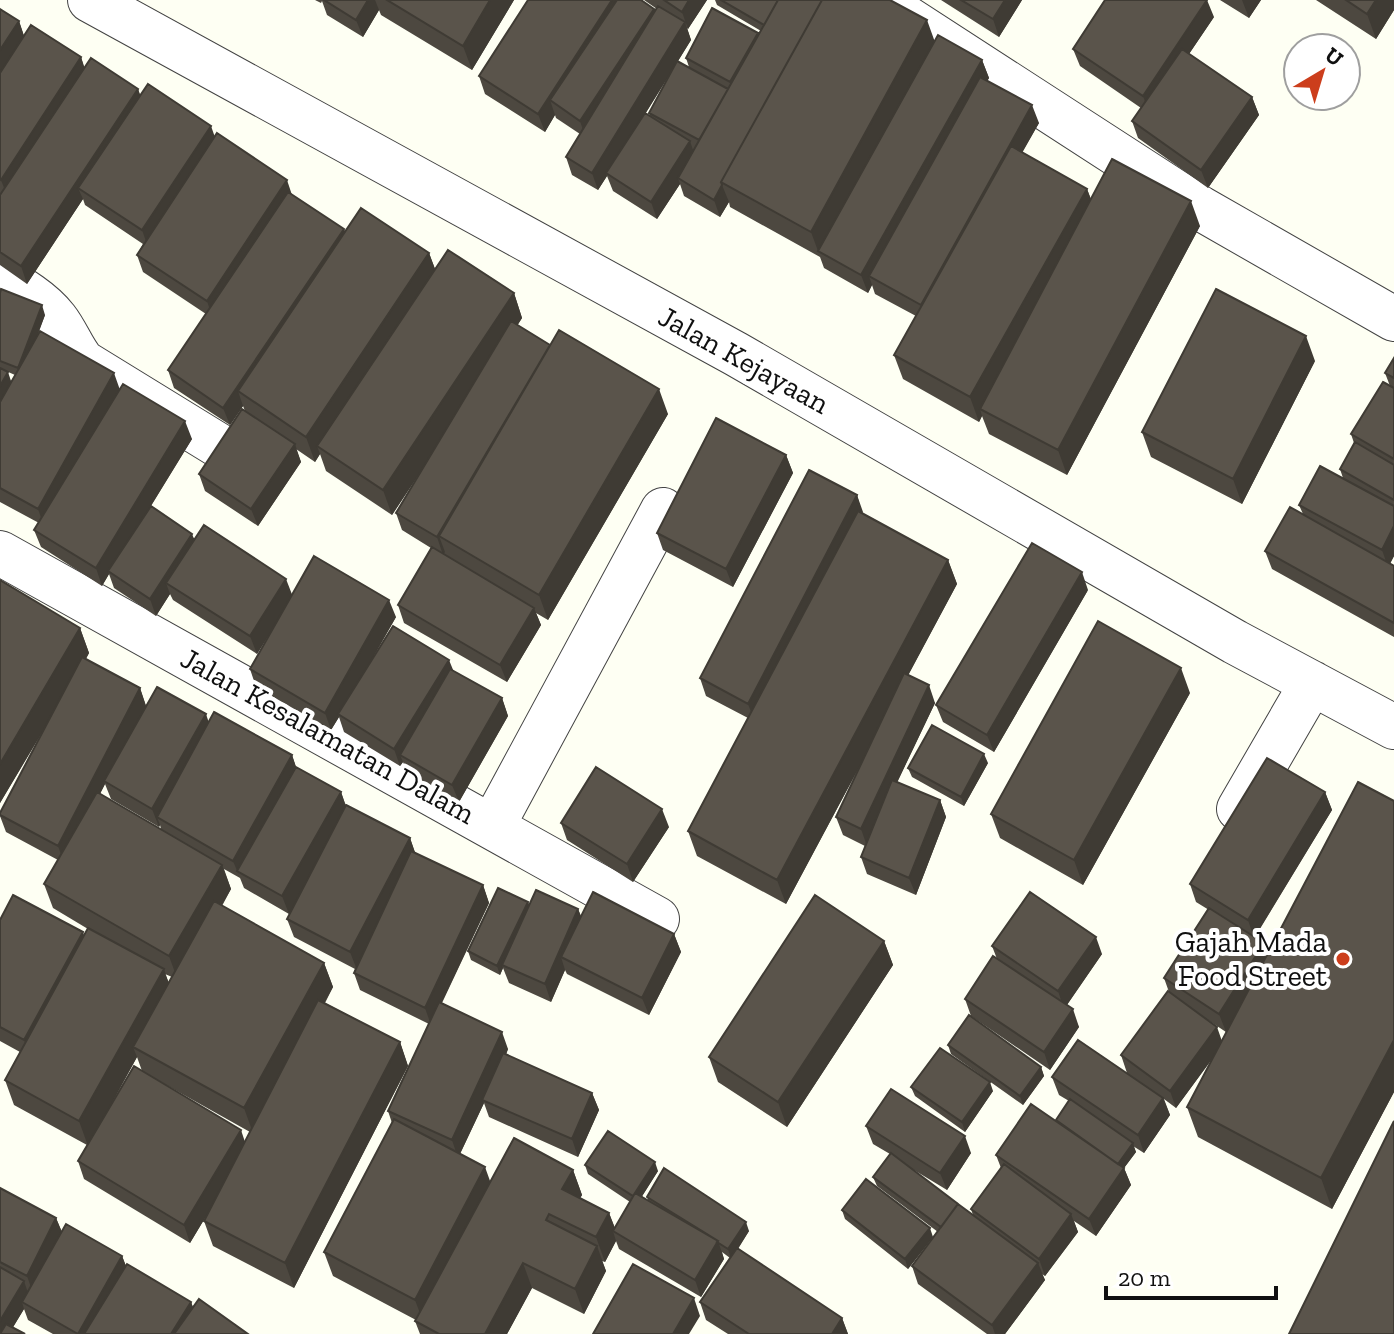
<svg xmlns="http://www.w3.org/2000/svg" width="1394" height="1334" viewBox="0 0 1394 1334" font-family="'Zilla Slab',serif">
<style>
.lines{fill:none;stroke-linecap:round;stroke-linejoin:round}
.minor-casing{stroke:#434343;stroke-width:46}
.minor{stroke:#fff;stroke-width:44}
.wall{fill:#4d4840;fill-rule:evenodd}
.shaded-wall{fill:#3f3b34}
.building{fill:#5a544b;stroke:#3f3b34;stroke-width:2}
.poi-dot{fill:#cc3e1c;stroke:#fff;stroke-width:3}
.labels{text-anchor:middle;stroke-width:8;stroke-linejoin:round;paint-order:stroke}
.street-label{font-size:30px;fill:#101010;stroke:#fff}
.poi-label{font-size:30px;fill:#101010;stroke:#fff;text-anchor:end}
</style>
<rect width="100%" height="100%" fill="#fefff3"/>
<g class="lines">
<g class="minor-casing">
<path id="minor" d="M90,0L736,354L1235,642L1394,727
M874,0L899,13L1200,208L1394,319
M0,277C20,288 42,301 56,319C67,333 72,349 83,362L218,445
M0,553L657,919
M1239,809L1312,683
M492,827L663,510"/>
</g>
<use href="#minor" class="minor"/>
</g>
<path class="wall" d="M315,0H514L472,70L381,15L379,10L363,37L327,15L322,1L321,3Z
M644,0H707L688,29L687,28L691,40L678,61L689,67L686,58L759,35L761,31L717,5L715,0H890L935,41L982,60L989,78L987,81L1039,123L1022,152L1087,189L1091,199L1200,226L1067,475L989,434L982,416L979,422L903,379L894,355L916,316L875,294L872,285L868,293L824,268L820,257L730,207L729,202L720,217L684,196L680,184L657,219L613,191L607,176L598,190L572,175L566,157L580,134L556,118L555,115L545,132L485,94L479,76L655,12L657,9ZM671,72L649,113L650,116L645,114Z
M941,0H1022L999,37Z
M1220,0H1261L1249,18Z
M1316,0H1394V10L1376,39Z
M0,9L19,21L24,36L81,57L84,68L138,89L140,95L215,137L292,195L344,229L345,232L429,253L435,269L514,293L522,318L517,326L668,414L548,620L536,613L541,625L507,682L404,623L398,605L431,548L402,530L396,513L423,468L392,515L326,471L320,454L315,462L296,449L301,462L258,526L205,491L199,474L245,411L243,406L230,425L174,388L168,370L206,314L143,272L137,255L143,244L85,205L83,199L27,284L0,265Z
M1214,17L1189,54L1252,97L1259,115L1208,188L1138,138L1132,121L1141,108L1080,66L1073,49Z
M0,293L45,315L37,337L120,389L192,439L151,506L195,539L292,595L396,617L367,668L453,671L502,698L508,716L459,802L407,772L403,762L400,766L344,732L339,717L331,730L256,687L250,669L274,626L257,654L173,600L170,594L156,616L114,588L109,574L102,586L41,547L34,530L39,523L0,502ZM6,371L15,375L11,382Z
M1394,358V556L1390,564L1394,566V637L1272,569L1265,551L1303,514L1299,505L1343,478L1340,469L1354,443L1351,434L1390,386L1385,373Z
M1315,361L1242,504L1151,457L1142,432Z
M786,455L793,473L733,587L663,550L657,533Z
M857,495L862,513L948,560L957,584L908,675L935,703L897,782L940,800L946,817L916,895L867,874L861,857L865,846L843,835L836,817L863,760L786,904L697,856L688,831L748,718L706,696L700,678Z
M0,580L80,628L89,653L86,659L140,688L146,706L209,722L292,755L296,767L341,792L346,806L410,838L415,853L483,885L489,903L442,1003L508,1049L506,1055L592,1093L599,1110L578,1157L489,1117L484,1103L460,1154L490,1182L573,1170L582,1195L580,1198L609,1213L615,1228L630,1202L588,1174L585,1165L658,1171L642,1196L648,1200L647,1197L749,1231L738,1249L842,1318L848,1334H728L706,1320L700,1302L730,1258L722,1252L724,1259L701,1297L619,1249L616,1241L605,1262L602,1261L606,1271L584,1314L532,1288L507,1334H420L415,1321L416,1320L333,1276L324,1252L392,1123L388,1111L429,1024L360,990L354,973L355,969L294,937L287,919L306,884L289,914L244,888L240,878L224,869L231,889L222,906L324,963L333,987L325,1003L400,1042L408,1066L294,1288L213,1246L204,1221L208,1213L190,1243L84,1179L78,1161L87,1145L14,1105L5,1080L20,1052L0,1041V920L84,936L88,929L53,908L44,884L58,860L6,832L0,816V813L43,731L0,803ZM105,784L111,799L159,827L160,825L161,829L100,794ZM165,974L172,977L169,983ZM137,1057L142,1071L107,1112ZM159,1081L250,1132L245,1142Z
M1088,590L994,752L943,722L936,705Z
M1190,693L1083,885L1000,838L991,814Z
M988,763L964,806L912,777L908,768Z
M1325,792L1332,810L1255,937L1268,953L1394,801V1092L1332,1209L1198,1137L1187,1107L1212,1059L1176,1108L1164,1099L1170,1115L1144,1153L1133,1146L1136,1152L1124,1168L1131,1185L1096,1236L1074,1221L1078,1232L1045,1276L1042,1274L1045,1280L1005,1334H987L918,1284L912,1266L938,1232L877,1186L873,1177L890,1154L873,1144L866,1126L971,1153L947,1190L904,1164L973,1215L971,1209L1001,1168L996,1155L1056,1120L1069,1101L1059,1095L1052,1077L1127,1073L1121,1055L1169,992L1164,978L1209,910L1196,902L1190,884ZM1208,1020L1226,1032L1232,1021L1222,1041Z
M561,823L669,827L633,882L567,840Z
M528,902L529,905L578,909L581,916L674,934L681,952L649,1015L567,974L565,970L551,1002L509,983L503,968L500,975L471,960L468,951Z
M884,941L893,965L787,1127L718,1082L709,1057Z
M992,946L1102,954L1067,1005L1079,1027L1050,1070L971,1016L965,999L997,959Z
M948,1045L1041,1067L1044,1076L1023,1105L951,1054Z
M911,1087L993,1091L965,1132L915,1096Z
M0,1188L56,1218L62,1232L122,1256L126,1266L191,1302L193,1307L248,1334H53L28,1320L24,1309L13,1327L0,1334Z
M842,1210L933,1237L908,1269L845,1219Z"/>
<path class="shaded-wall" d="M368,0H375L379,10L363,37L356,20Z
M490,0H514L472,70L463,46Z
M612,0H618L550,100L555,115L545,132L538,114Z
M689,0H707L688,29L682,12Z
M1005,0H1022L999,37L993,19Z
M1207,0L1214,17L1149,113L1143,96Z
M1242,0H1261L1249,18Z
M1376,0H1394V10L1376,39L1367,14Z
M654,9L660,26L586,139L580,121Z
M927,20L936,45L818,251L811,232Z
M19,21L25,39L0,78V50Z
M685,22L691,40L608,174L606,173L607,176L598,190L592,173Z
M758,33L761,42L733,92L730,82Z
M81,57L87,75L8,198L1,180Z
M982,60L989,78L875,280L869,276L872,285L868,293L861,275Z
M138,89L144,106L78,188L83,199L27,284L21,266Z
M1252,97L1259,115L1208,188L1201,170Z
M1032,105L1039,123L927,322L921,305Z
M211,126L217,143L148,247L142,230Z
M690,141L696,159L678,178L680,184L657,219L651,202Z
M287,180L293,198L213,319L207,301Z
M722,185L729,202L720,217L714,200Z
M1087,189L1096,214L980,409L982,416L979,422L970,397Z
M1191,201L1200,226L1067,475L1058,450Z
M344,229L350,247L238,391L243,406L230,425L223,408Z
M429,253L438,277L317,446L320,454L315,462L306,437Z
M514,293L522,318L392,515L383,490Z
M42,305L45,315L21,377L18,368Z
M1306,336L1315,361L1242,504L1233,479Z
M551,346L439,536L445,552L443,555L437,537Z
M8,372L14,390L0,416V386Z
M114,373L120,390L44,526L38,509Z
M659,389L668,414L548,620L539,595Z
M185,421L192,439L110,572L108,571L109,574L102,586L96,568Z
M295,444L301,462L258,526L251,509Z
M786,455L793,473L733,587L726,569Z
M857,495L863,512L755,722L748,704Z
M1394,526V556L1388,567L1382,550Z
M192,534L199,551L166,583L170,594L156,616L150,599Z
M948,560L957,584L786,904L777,880Z
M1082,572L1088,590L994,752L987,735Z
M286,579L293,597L257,654L250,636Z
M389,600L396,617L340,715L338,714L339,717L331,730L325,713Z
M534,608L541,625L507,682L500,665Z
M80,628L89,653L0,803V764Z
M449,660L456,677L400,755L403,762L400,766L394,749Z
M1181,668L1190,693L1083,885L1074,860Z
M929,685L935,703L867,846L861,829Z
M140,688L146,706L104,781L105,784L64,863L58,846Z
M502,698L508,716L459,802L452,785Z
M206,714L212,732L157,817L160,825L159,827L152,809Z
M984,754L988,763L964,806L961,797Z
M292,755L298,773L237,871L240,878L233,861Z
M341,792L347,810L289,914L282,896Z
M1325,792L1332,810L1254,938L1248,920Z
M940,800L946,817L916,895L909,878Z
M662,809L669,827L633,882L627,864Z
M410,838L416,855L357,970L350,952Z
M222,865L231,889L178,981L169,956Z
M483,885L489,903L431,1025L425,1008Z
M528,902L531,911L502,965L503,968L500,975L497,966Z
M578,909L585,927L561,957L565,970L551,1002L545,984Z
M83,932L89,950L31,1058L24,1040Z
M674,934L681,952L649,1015L642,998Z
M1096,937L1102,954L1064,1009L1058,991Z
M884,941L893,965L787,1127L778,1102Z
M1264,943L1271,960L1226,1032L1219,1014Z
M324,963L333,987L253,1133L244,1108Z
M164,969L172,993L133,1047L137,1057L88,1146L79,1121Z
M1073,1009L1079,1027L1050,1070L1044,1052Z
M1217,1027L1223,1044L1176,1108L1170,1091Z
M502,1032L508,1049L485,1101L482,1100L484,1103L458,1158L452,1140Z
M1394,1040V1092L1332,1209L1321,1178Z
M400,1042L408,1066L294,1288L285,1263Z
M1041,1067L1044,1076L1023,1105L1020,1096Z
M990,1082L993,1091L965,1132L962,1122Z
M592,1093L599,1110L578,1157L572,1139Z
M1163,1098L1170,1115L1144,1153L1138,1135Z
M241,1130L247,1148L190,1243L184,1225Z
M965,1136L971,1153L947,1190L940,1173Z
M1133,1143L1136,1152L1124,1168L1131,1185L1096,1236L1089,1219L1117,1165Z
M655,1162L658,1171L636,1206L633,1196Z
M485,1167L494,1192L424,1324L415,1300Z
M573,1170L582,1195L571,1214L562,1189Z
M609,1213L617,1234L613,1231L616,1241L605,1262L596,1237Z
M1071,1214L1078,1232L1045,1276L1039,1259Z
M56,1218L63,1235L33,1293L27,1276Z
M746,1222L749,1231L731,1259L728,1249Z
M930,1228L933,1237L908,1269L905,1259Z
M718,1241L724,1259L701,1297L695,1280Z
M597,1246L606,1271L584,1314L575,1289Z
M122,1256L129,1274L95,1334H78Z
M523,1263L532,1288L507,1334H485Z
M1038,1263L1045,1280L1005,1334H995L992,1325Z
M24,1281L30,1299L22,1302L24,1309L9,1334H0V1321Z
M694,1298L700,1316L689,1334H673Z
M191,1302L197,1320L189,1334H171Z
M842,1318L848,1334H832Z"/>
<path class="building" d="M324,0H368L356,20Z
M387,0H490L463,46Z
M528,0H612L538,114L479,76Z
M617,0H641L654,9L580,121L550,100Z
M664,0H689L682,12Z
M721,0H778L764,25Z
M778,0H822L721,182L722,185L714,200L678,178Z
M822,0H890L927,20L811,232L721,182Z
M961,0H1005L993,19Z
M1105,0H1207L1143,96L1073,49Z
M1346,0H1376L1367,14Z
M658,6L685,22L592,173L566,157Z
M712,8L758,33L730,82L686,58Z
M0,9L19,21L0,50Z
M31,25L81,57L1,180L0,179V73Z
M938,35L982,60L861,275L818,251Z
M1182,49L1252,97L1201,170L1132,121Z
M91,58L138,89L21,266L0,252V195Z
M677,61L728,89L699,140L649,113Z
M980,77L1032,105L921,305L869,276Z
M148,84L211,126L142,230L78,188Z
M645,113L690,141L651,202L606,173Z
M217,133L287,180L207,301L137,255Z
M1011,146L1087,189L970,397L894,355Z
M1112,159L1191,201L1058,450L980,409Z
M288,192L344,229L223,408L168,370Z
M361,208L429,253L306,437L238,391Z
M448,250L514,293L383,490L317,446Z
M1,289L42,305L18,368L0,361V293Z
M1216,289L1306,336L1233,479L1142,432Z
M511,321L550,345L437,537L396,513Z
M559,330L659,389L539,595L439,536Z
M40,331L114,373L38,509L0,488V402Z
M1394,358V378L1385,373Z
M0,368L8,372L0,386Z
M1383,382L1394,388V459L1351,434Z
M123,384L185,421L96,568L34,530Z
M242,409L295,444L251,509L199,474Z
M716,418L786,455L726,569L657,533Z
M1355,442L1394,465V500L1340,469Z
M1320,466L1394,506V526L1382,550L1299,505Z
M809,470L857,495L748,704L700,678Z
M151,506L192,534L150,599L108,571Z
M1290,507L1394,566V623L1265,551Z
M858,511L948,560L777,880L688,831Z
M204,525L286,579L250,636L166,583Z
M1032,543L1082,572L987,735L936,705Z
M432,547L534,608L500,665L398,605Z
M314,556L389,600L325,713L250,669Z
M0,580L80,628L0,764Z
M1098,621L1181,668L1074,860L991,814Z
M393,626L449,660L394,749L338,714Z
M82,657L140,688L58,846L0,815V813Z
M450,669L502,698L452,785L400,755Z
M904,673L929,685L861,829L836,817Z
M157,687L206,714L152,809L104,781Z
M214,712L292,755L233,861L157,817Z
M932,725L984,754L961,797L908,768Z
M1267,758L1325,792L1248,920L1190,884Z
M296,767L341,792L282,896L237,871Z
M596,767L662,809L627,864L561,823Z
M892,780L940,800L909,878L861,857Z
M1358,782L1394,801V1040L1321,1178L1187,1107Z
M97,792L222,865L169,956L44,884Z
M346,805L410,838L350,952L287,919Z
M411,851L483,885L425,1008L354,973Z
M498,888L528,902L497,966L468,951Z
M536,890L578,909L545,984L502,965Z
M593,892L674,934L642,998L561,957Z
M1030,892L1096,937L1058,991L992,946Z
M13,895L83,932L24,1040L0,1027V920Z
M815,895L884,941L778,1102L709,1057Z
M214,901L324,963L244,1108L133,1047Z
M1209,908L1264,943L1219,1014L1164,978Z
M88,928L164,969L79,1121L5,1080Z
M993,956L1073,1009L1044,1052L965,999Z
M1168,991L1217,1027L1170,1091L1121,1055Z
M318,1000L400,1042L285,1263L204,1221Z
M439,1002L502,1032L452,1140L388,1111Z
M969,1015L1041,1067L1020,1096L948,1045Z
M1078,1040L1163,1098L1138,1135L1052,1077Z
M940,1048L990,1082L962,1122L911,1087Z
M503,1053L592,1093L572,1139L482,1100Z
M134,1066L241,1130L184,1225L78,1161Z
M891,1089L965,1136L940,1173L866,1126Z
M1070,1099L1133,1143L1118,1164L1056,1120Z
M1031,1104L1124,1168L1089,1219L996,1155Z
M394,1119L485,1167L415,1300L324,1252Z
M1394,1121V1334H1289Z
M608,1131L655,1162L633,1196L585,1165Z
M514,1138L573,1170L562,1189L609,1213L596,1237L549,1214L546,1220L597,1246L575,1289L523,1263L485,1334H439L415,1321Z
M891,1153L958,1204L941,1227L873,1177Z
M1004,1164L1071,1214L1039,1259L971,1209Z
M664,1168L746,1222L728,1249L717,1242L718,1241L647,1197Z
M866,1179L930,1228L905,1259L842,1210Z
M0,1188L56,1218L27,1276L0,1262Z
M635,1193L718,1241L695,1280L613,1231Z
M958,1204L1038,1263L992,1325L912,1266Z
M66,1224L122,1256L78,1334L22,1302Z
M737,1248L842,1318L832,1334H749L700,1302Z
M127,1264L191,1302L171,1334H84Z
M633,1264L694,1298L673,1334H593Z
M0,1267L24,1281L0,1321Z
M199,1299L248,1334H174Z
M6,1324L25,1334H0Z"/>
<circle class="poi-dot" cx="1343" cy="959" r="8"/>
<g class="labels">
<g class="street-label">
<text transform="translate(744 360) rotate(29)" y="10">Jalan Kejayaan</text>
<text transform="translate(328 736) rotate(29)" y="10">Jalan Kesalamatan Dalam</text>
</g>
<g class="poi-label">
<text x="1327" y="952">Gajah Mada<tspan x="1327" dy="34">Food Street</tspan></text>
</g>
</g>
<g transform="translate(1322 72) rotate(38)"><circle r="38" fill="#ffffff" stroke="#9f9f9f" stroke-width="2"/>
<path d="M0-6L14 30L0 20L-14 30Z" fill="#cc3e1c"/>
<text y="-12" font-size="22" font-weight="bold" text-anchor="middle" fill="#101010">U</text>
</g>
<path d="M1106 1286v12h170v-12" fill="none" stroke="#101010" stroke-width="4"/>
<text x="1118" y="1286" font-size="24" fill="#101010" stroke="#ffffff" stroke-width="6" paint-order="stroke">20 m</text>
</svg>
